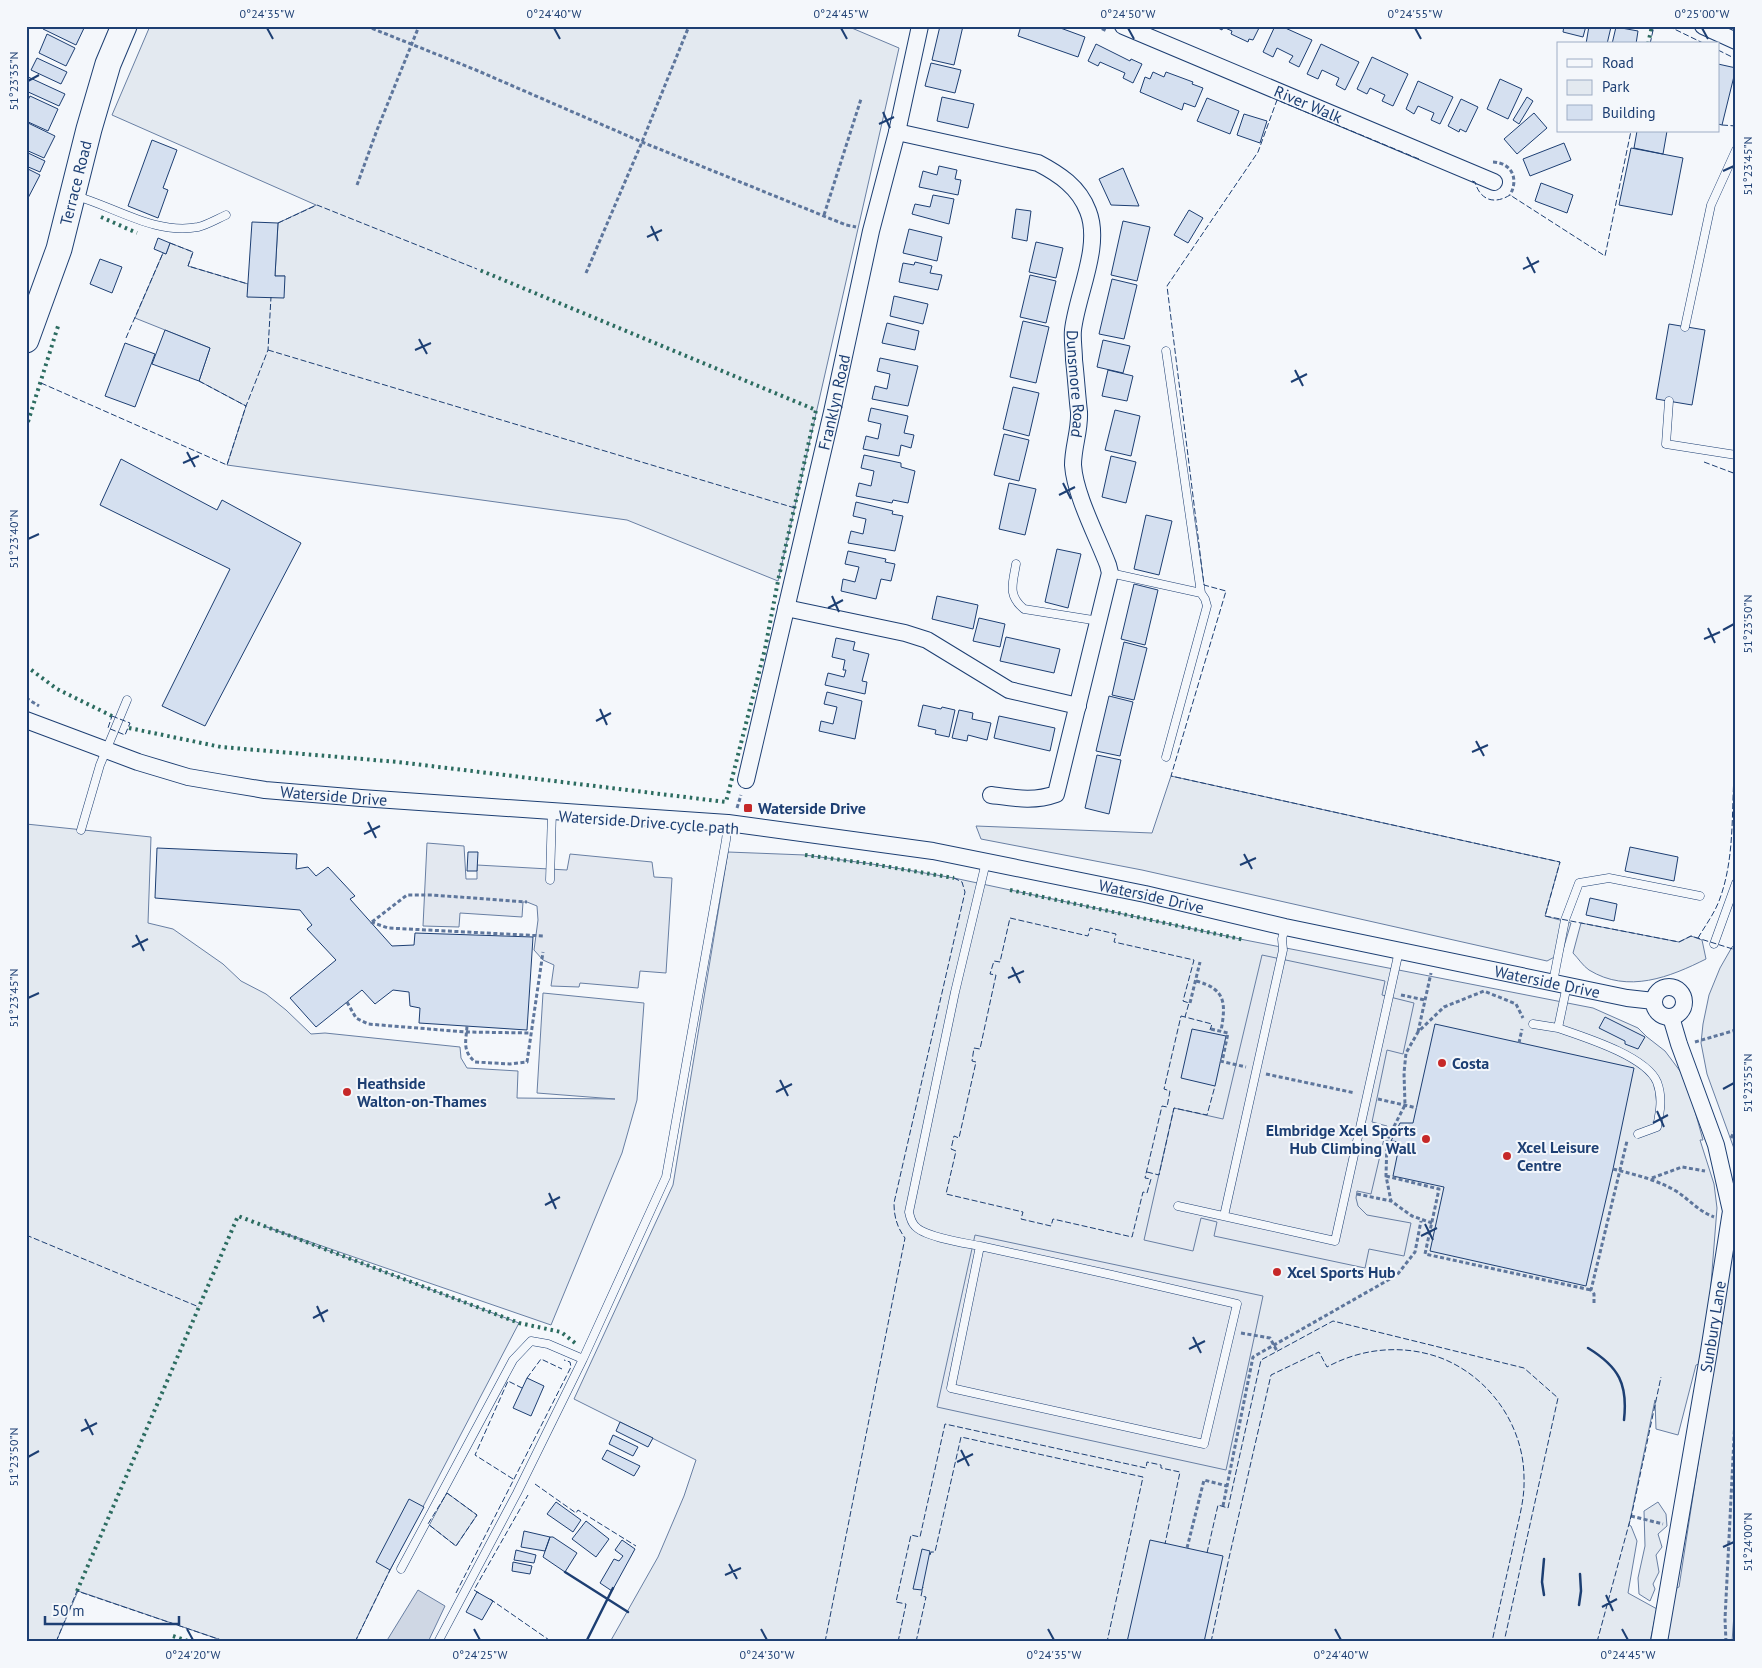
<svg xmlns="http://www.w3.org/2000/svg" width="1762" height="1668" viewBox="0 0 1762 1668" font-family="'PT Sans',sans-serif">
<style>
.green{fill:#e3e9f0;stroke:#687fa3}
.parking{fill:#e3e8f0;stroke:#687fa3}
.water{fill:#cfd7e4;stroke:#687fa3}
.building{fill:#d5e0f0;stroke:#1d3f73}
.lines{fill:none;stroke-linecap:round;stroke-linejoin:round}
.lane-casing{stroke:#1d3f73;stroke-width:9}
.street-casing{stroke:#1d3f73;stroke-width:18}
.primary-casing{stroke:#1d3f73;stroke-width:27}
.path{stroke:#5e769c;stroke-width:3;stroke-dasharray:4 2.5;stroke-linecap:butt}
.lane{stroke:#f4f7fb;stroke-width:8}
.street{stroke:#f4f7fb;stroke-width:16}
.primary{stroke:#f4f7fb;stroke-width:25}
.hedge{stroke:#2c6c60;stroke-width:4;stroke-dasharray:2.5 4;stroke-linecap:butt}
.fence{stroke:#1d3f73;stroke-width:1;stroke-dasharray:6 2.5;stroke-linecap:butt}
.wall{stroke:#1d3f73;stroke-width:2.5}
.ticks{fill:none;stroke:#1d3f73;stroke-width:2}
.poi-dot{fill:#c62828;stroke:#f4f7fb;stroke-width:2}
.labels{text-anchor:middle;stroke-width:4;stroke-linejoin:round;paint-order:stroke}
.street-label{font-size:16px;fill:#1d3f73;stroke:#f4f7fb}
.poi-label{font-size:16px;font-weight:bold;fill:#1d3f73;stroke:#f4f7fb;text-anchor:start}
.neatline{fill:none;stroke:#1d3f73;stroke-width:2}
.ticks-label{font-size:12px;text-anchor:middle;fill:#1d3f73}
</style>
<rect width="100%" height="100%" fill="#f4f7fb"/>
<path class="green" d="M150,26H847L899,48L778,581L627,520L227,465L246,406L199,381L210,348L135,318L163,253L166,254L170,243L193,252L188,266L248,284V297L285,276H275L278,223L316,205L112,115Z
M1171,776L1560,862L1545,916L1571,923L1562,953L1547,961L1142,870L981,839L976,826L1152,833Z
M26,824L151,837L148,923L173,929L223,964L241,981L266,994L286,1010L311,1034L325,1033L460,1047L461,1058L467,1068L518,1071L517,1098L615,1099L537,1093L543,993L644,1003L637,1100L622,1153L551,1325L264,1226L519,1323L390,1570L355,1642H227L78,1591L56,1642H26Z
M728,852L805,855L872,864L954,878L1245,940L1593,1008L1638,1028L1647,1037L1665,1051L1686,1079L1703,1140H1700L1714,1184L1717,1208L1710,1297L1699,1364L1696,1365L1678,1435L1656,1429L1655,1400L1629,1525L1631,1526L1637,1541L1628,1593L1657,1609L1650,1642H610L658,1557L684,1496L696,1460L574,1399L673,1185Z
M1581,923L1679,942L1691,936L1702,940L1706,959C1670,977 1628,994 1589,970C1583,966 1578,958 1573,953Z
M1736,944V1154L1707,1074L1701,1043L1703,1024L1709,995L1720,968L1732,947Z
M1736,1232V1586L1732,1642H1662L1670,1591L1679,1587L1726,1282Z
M447,1493L477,1515L456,1546L428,1524Z
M1658,1502L1666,1514L1667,1526L1658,1534L1662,1547L1656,1555L1659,1572L1653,1584L1655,1589L1650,1601L1639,1594L1638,1578L1645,1546L1644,1511Z"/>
<path class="parking" d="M427,843L464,846L466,879H477V865L567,870L570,854L652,862L654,877L672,878L666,973L640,971L638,988L580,983L579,987L551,986L554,965L543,960L534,950L538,920L537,906L527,902H523L522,917L460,913L459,927L423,926Z
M1262,955L1385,981L1382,995L1414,1003L1403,1054L1387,1050L1372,1122L1387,1126L1371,1194L1357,1191L1356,1198L1358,1206L1367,1215L1411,1223L1404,1256L1369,1249L1365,1268L1214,1236L1217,1222L1201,1218L1193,1251L1144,1240L1174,1108L1223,1119Z
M975,1235L1263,1296L1226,1470L937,1407Z"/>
<path class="water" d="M418,1590L445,1606L428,1642H386Z"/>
<path class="building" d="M44,26H85L76,45L43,29Z
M940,26H963L954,65L932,60Z
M1021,26H1055L1085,37L1078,57L1018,36Z
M1214,26H1260L1253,40L1249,39L1248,42L1231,34L1232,31L1223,27L1222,30Z
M1275,26L1283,27L1312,40L1299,67L1289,62L1293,56L1277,48L1273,57L1263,52Z
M1564,26H1586L1583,37L1563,32Z
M1589,26L1611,27L1607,44H1586Z
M1616,27L1638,31L1636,44H1612Z
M47,34L75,48L66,66L39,53Z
M1096,44L1130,61L1131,59L1142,64L1133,83L1123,78L1125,73L1100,62L1098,66L1088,61Z
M1321,44L1359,62L1345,90L1336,85L1339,78L1322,70L1318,79L1307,74Z
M1372,57L1408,74L1393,106L1382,101L1385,95L1370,88L1367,94L1357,89Z
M37,58L67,72L61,84L31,70Z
M931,63L961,70L955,93L925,86Z
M1718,64L1736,68L1722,125L1718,124Z
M1153,72L1164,77L1166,72L1193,82L1192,84L1203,88L1195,107L1184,103L1182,110L1140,92L1145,77L1150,79Z
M26,76L65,94L59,106L26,91Z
M1500,79L1522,89L1508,119L1487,109Z
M1418,81L1453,97L1440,124L1431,120L1434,113L1418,106L1414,114L1406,109Z
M30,96L58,109L48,131L26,121V104Z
M942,97L974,104L968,128L937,121Z
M1527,97L1533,101L1519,124L1513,120Z
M1207,98L1239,111L1230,134L1197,121Z
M1461,99L1478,107L1466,132L1460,129L1459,132L1448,126Z
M1534,113L1547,128L1517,154L1504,139Z
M1244,114L1267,121L1260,143L1237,135Z
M26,122L55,136L44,158L26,150Z
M1637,131H1667L1663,154L1634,148Z
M152,140L177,150L163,188L168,190L158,218L128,206Z
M1564,143L1571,160L1530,176L1523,159Z
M1631,148L1683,158L1672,215L1619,205Z
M26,152L45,161L40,172L26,166Z
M939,166L957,170L955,179L961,180L958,195L919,187L923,171L937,175Z
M26,168L40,175L27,200H26Z
M1123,168L1139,206L1111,205L1099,179Z
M1541,183L1573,195L1567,213L1535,201Z
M933,195L954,199L949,224L912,214L915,204L930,207Z
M1016,209L1031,211L1027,241L1012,238Z
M1189,210L1203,218L1188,243L1174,235Z
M1123,221L1150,227L1137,281L1111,275Z
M252,222L278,223L275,276H285L284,298L247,297Z
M909,229L942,237L937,261L903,253Z
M158,238L170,243L166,254L154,249Z
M1036,242L1063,248L1056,278L1029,272Z
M100,259L122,267L112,293L90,284Z
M915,262L932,266L930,273L942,275L938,290L899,282L903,263L914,265Z
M1030,275L1056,281L1046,323L1020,317Z
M1112,279L1137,285L1124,339L1099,334Z
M894,296L928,304L923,324L890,316Z
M1023,321L1049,327L1036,383L1010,377Z
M887,323L919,331L915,350L882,343Z
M1669,324L1705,330L1692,405L1656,399Z
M165,330L210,348L199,381L152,364Z
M1103,340L1130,346L1123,373L1097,367Z
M125,343L155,354L135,407L105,396Z
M880,358L918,366L908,406L872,399L875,386L887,389L890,374L877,371Z
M1108,370L1133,376L1127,401L1102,396Z
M1013,387L1039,393L1029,436L1003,429Z
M871,408L908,416L904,433L914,435L911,448L901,445L899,456L863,449L866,436L878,439L881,424L868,421Z
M1115,410L1140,416L1131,456L1105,450Z
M1004,434L1029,440L1019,481L994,475Z
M864,455L901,463V467L915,471L908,503L893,500L892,503L856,496L859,483L871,486L874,471L861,468Z
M1111,456L1136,462L1126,503L1102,497Z
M121,459L217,510L222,500L301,543L205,726L162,706L230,569L100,505Z
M1009,483L1036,489L1025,535L999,529Z
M856,502L893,511L892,514L903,516L895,551L848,543L851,531L863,534L866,519L853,516Z
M1146,515L1172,521L1159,575L1134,569Z
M1057,549L1081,554L1068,608L1045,602Z
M848,551L886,559L885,562L895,564L891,581L881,579L876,599L841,591L843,579L855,582L859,567L845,564Z
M1134,584L1158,590L1145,645L1121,639Z
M937,596L978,605L973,629L932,619Z
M979,618L1005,624L1000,647L973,641Z
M1006,637L1060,649L1054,673L1000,661Z
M836,638L855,642L853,650L869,654L862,681L867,682L865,694L825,685L828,673L844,677L846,670H843L845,660L832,657Z
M1124,642L1147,648L1134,700L1112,695Z
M827,692L862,701L855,739L819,731L821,721L833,724L837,707L824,704Z
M1109,696L1133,702L1120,756L1096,751Z
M923,705L941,709L942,707L955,710L949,737L935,734L936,730L918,726Z
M959,710L973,713L972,719L991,723L987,740L968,735L967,741L952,738Z
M999,716L1055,728L1050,751L994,738Z
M1097,755L1121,760L1109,814L1085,808Z
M1630,847L1678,857L1674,881L1625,871Z
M157,848L297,854L296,869L308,867L316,876L328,867L355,896L350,899L392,946L414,945L415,933L533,937L527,1030L419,1023L420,1008L410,1006L409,992L393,990L375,1004L362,990L316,1027L290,998L336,960L307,929L312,925L300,910L155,898Z
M468,852H478L477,871H467Z
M1590,898L1617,904L1614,921L1586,915Z
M1605,1017L1645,1037L1638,1049L1625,1044V1041L1599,1028Z
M1435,1024L1634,1068L1613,1169L1586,1286L1430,1251L1444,1187L1393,1176L1400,1142L1391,1141L1400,1123H1413Z
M1192,1029L1226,1036L1215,1086L1181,1078Z
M527,1378L544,1386L531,1416L513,1408Z
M620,1422L653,1438L648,1447L616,1431Z
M613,1435L638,1447L633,1456L609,1444Z
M607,1450L640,1466L634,1476L602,1459Z
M409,1499L424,1507L390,1570L376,1562Z
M556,1502L581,1520L573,1532L547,1514Z
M586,1521L609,1539L596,1557L572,1539Z
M524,1531L550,1537L545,1551L521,1547Z
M550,1537H553L577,1553L565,1572L543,1557Z
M622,1540L635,1549L612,1591L600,1583L614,1559L619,1561L623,1556L615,1550Z
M1150,1540L1223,1556L1204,1642H1127Z
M922,1549L930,1551L922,1590L913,1589Z
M516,1550L536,1555L534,1563L514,1560Z
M513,1562L532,1566L530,1574L512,1571Z
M477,1592L493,1601L482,1620L466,1612Z"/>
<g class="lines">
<g class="lane-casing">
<path id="lane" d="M76,196C115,207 155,235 198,227C207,225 217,219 226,215
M1685,327L1711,205L1736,150
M1669,401L1666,444L1736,455
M1016,564C1013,583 1007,595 1024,609L1099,621
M1110,573L1201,593L1166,351
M1166,757L1207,606L1205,599L1201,593
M81,830L100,765L127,700
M550,880L552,811
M1714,944L1736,883
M1553,982L1565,920L1579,883L1609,878L1700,896
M1533,1024L1558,1028L1567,985
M1558,1028C1584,1037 1646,1056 1657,1082C1663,1098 1660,1112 1657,1127L1638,1134
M1178,1206L1335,1241L1399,951
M1224,1216L1283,950L1282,939L1285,927
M980,1246L1112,1275L1237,1304L1204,1444L951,1388Z
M980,1246C965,1243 924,1237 915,1226C911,1222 910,1217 909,1212L955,992L986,862
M401,1569L513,1360L531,1341L548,1344L583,1359
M438,1642L517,1493L583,1359L666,1177L726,840L728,823"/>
</g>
<g class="street-casing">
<g id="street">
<path id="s1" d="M1123,26L1494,182"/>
<path d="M1703,26L1736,41"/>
<path id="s2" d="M897,132L1038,163C1059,174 1079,187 1088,211C1102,246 1077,294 1073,330C1072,339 1074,350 1074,360C1076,377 1077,395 1079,412C1080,430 1073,447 1073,465C1075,495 1097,536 1108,565L1110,573L1056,794C1034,802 1014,798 991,795"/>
<path d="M786,608L905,633L927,640L1009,690L1078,706"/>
<path id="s3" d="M26,720L138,762L188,777L223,783L265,790L361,798L728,823L933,851L1145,894L1285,927L1627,998L1654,1001"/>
<path id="s4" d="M746,780L832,412L871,231L897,132L920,26"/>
<circle cx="1669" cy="1002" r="15"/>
<path id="s5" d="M1659,1642L1709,1351L1731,1211L1716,1145L1679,1044L1671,1017"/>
</g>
</g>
<g class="primary-casing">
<g id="primary">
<path id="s6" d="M26,340L59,249L89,129L108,64L124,26"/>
</g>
</g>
<path class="path" d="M366,26L476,70L642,142L846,225L856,227
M1096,26L1107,31
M1493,162C1512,163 1519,179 1510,195
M357,185L377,130L419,26
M824,215L861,99
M586,273L642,142L689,26
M26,698L39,706
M737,808L741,795
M371,922L388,928L544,936
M372,922L407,895H432L527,902
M1196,981C1226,989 1226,1003 1221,1031
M1401,995L1425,1000
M347,1002L356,1018L368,1024L466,1032L531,1033
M1190,1003L1200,962
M467,1026C466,1042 462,1050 475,1062L510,1064L527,1062L543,952
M1211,1029L1228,1033L1222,1062
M1418,1032L1431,973
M1695,1042L1736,1030
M1519,1043L1522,1029
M1220,1061L1246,1067
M1266,1074L1355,1093
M1378,1099L1417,1108
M1731,1138L1735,1130L1736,1105
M1613,1169C1636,1175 1655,1179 1676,1191C1690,1200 1698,1211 1714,1217
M1386,1176L1439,1189L1425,1254L1591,1290
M1652,1178L1682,1167L1705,1171
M1357,1194L1391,1201
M1432,1223L1412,1216L1391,1201L1386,1176L1387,1140L1405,1105L1404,1073L1406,1053L1418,1032L1444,1007L1484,991L1516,1004L1523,1018
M1594,1303V1294L1591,1290L1627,1141
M1241,1333L1270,1338L1277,1351
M1223,1506L1253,1357L1397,1275L1415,1252L1421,1221
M1631,1516L1663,1524
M1187,1548L1204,1480L1227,1486
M1726,1642L1725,1619L1736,1398"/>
<use href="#lane" class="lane"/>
<use href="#street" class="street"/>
<use href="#primary" class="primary"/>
<path class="hedge" d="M1648,44L1652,26
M101,217L137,233
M26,428L59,323
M26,666L57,689L112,716
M129,728L221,747L398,762L726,802L765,649L778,581L816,410L477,269
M805,855L872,864L954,878
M1010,890L1245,940
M77,1591L238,1216L519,1323L561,1332L575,1343
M173,1636L191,1642"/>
<path class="fence" d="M1668,26L1705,44
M1650,44L1654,26
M1718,50L1736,59
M1722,125L1736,126
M1419,159L1277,100L1258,152L1167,286L1204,585L1226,591L1171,776L1560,862L1545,916L1679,942L1691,936L1736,950
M1472,181L1475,182C1480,200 1494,205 1510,195L1605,256L1631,131
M278,223L317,205L477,269
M170,243L193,252L188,266L248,284
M126,338L163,253
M268,350L795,508
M199,381L246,406
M41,383L227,465L246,406L268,350L271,297
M1704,462L1736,474
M112,716L130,723L125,735L108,728Z
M1698,938C1705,926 1714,914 1719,901C1737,854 1730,802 1736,752
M1185,1017L1181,1016L1164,1089L1170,1091L1167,1107L1162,1106L1145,1178L1151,1179L1147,1193L1143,1192L1132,1237L1053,1219L1051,1226L1021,1219L1023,1212L946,1194L956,1151L951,1149L954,1136L959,1138L976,1062L972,1061L974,1048L980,1049L996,975L990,974L994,961L1000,962L1010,918L1088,936L1090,928L1116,934L1114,942L1194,960L1183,1001L1189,1003L1185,1017L1212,1024L1210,1030
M1147,1172L1159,1175L1174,1108L1207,1115L1215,1086
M26,1235L199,1307
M527,1378L541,1359L562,1369
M513,1479L475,1455L508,1381L522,1388
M535,1484L576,1513L578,1510L636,1546
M447,1493L477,1515L456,1546L428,1524Z
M1207,1553L1218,1505L1228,1508L1261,1360L1333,1321L1524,1368L1558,1398L1504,1642
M930,1555L931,1552H935L961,1437L1143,1477L1107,1642
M456,1593L571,1367L570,1362L564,1360
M479,1593L474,1590L528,1495
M490,1599L552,1642
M56,1642L77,1591L227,1642
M355,1642L390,1570
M825,1642L905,1238C897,1227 894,1217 894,1203L965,892L962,882L954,878
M898,1642L906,1604L896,1602L911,1535L920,1537L945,1424L1146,1468L1147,1462L1161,1465V1468L1180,1472L1165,1544
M916,1642L926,1597L921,1596L923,1587
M1211,1642L1229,1558L1271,1375L1319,1352L1327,1367C1362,1348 1403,1344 1441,1358C1490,1377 1524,1426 1524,1478C1525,1500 1518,1521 1514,1542C1507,1575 1499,1608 1492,1642
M1597,1642L1632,1513L1661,1377"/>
<path class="wall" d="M1588,1348C1619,1367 1628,1384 1624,1420
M565,1572L628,1612
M1544,1595L1542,1582L1544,1559
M1579,1605L1581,1591L1580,1574
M586,1642L613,1588"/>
</g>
<path class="ticks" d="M267,28L273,39M554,28L560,39M841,28L847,39M1128,28L1134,39M1415,28L1421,39M1702,28L1708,39M28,81L39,75M883,112L890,128M879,124L894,117M1723,171L1734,166M651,226L658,241M647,237L662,230M1527,257L1535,273M1523,269L1539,261M419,339L427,354M415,350L431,343M1295,370L1303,386M1291,382L1307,374M187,452L195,467M183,463L199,456M1063,483L1071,499M1059,495L1075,487M28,539L39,534M832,596L839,612M828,608L843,600M1708,628L1715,643M1723,630L1734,624M1704,639L1720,632M600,709L607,725M596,721L611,713M1476,741L1484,756M1472,752L1488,745M368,822L376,838M364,834L380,826M1244,854L1252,869M1240,865L1256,858M136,935L144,951M132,947L148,939M1012,967L1020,983M1008,978L1024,971M28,998L39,993M780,1080L788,1096M1723,1089L1734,1083M776,1092L792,1084M1657,1111L1664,1127M1653,1123L1668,1115M549,1193L556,1209M545,1205L560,1197M1425,1224L1433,1240M1421,1236L1437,1228M317,1306L324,1322M313,1318L328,1310M1193,1337L1201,1353M1189,1349L1205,1341M85,1419L93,1435M81,1431L97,1423M961,1450L969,1466M28,1457L39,1451M957,1462L973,1454M1723,1547L1734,1542M729,1564L737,1579M725,1575L741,1568M1606,1595L1613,1611M1602,1607L1617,1599M187,1629L193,1640M474,1629L480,1640M761,1629L767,1640M1048,1629L1054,1640M1335,1629L1341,1640M1622,1629L1628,1640"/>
<g class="poi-dot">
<rect x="743" y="803" width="10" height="10" rx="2.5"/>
<circle cx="1442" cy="1063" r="5"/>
<circle cx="347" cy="1092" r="5"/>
<circle cx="1426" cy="1139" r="5"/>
<circle cx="1507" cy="1156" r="5"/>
<circle cx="1277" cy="1272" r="5"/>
</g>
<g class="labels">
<g class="street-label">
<text dy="6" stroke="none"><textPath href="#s1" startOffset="201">River Walk</textPath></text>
<text dy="6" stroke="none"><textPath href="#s6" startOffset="165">Terrace Road</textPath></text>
<text dy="6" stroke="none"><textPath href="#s2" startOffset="391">Dunsmore Road</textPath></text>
<text dy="6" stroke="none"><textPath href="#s4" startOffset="388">Franklyn Road</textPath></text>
<text dy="6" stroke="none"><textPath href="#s3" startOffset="319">Waterside Drive</textPath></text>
<text transform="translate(649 822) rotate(4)" y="6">Waterside Drive cycle path</text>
<text dy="6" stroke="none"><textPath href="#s3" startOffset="1144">Waterside Drive</textPath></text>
<text dy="6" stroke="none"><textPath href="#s3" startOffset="1549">Waterside Drive</textPath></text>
<text dy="6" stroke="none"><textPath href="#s5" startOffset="320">Sunbury Lane</textPath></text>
</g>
<g class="poi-label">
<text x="758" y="814">Waterside Drive</text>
<text x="1452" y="1069">Costa</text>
<text x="357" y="1089">Heathside<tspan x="357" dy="18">Walton-on-Thames</tspan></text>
<text x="1416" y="1136" text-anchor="end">Elmbridge Xcel Sports<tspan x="1416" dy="18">Hub Climbing Wall</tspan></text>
<text x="1517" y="1153">Xcel Leisure<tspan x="1517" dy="18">Centre</tspan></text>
<text x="1287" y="1278">Xcel Sports Hub</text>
</g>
</g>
<rect width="1762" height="1668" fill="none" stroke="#f4f7fb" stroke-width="55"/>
<rect x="1557" y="42" width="162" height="90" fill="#f4f7fb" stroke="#9eadc5"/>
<rect x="1567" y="59" width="25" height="8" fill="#f4f7fb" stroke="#9eadc5"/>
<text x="1602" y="68" font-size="15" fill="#1d3f73">Road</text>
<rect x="1567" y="80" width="25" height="15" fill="#e3e9f0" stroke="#9eadc5"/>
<text x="1602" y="92" font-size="15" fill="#1d3f73">Park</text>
<rect x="1567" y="105" width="25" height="15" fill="#d5e0f0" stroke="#9eadc5"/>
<text x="1602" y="118" font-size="15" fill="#1d3f73">Building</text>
<path d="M45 1616v8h134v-8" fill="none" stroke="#1d3f73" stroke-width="2.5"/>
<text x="52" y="1616" font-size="15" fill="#1d3f73" stroke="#f4f7fb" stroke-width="4" paint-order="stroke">50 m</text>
<rect x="28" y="28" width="1706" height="1612" class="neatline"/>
<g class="ticks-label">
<text x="267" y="18">0°24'35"W</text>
<text x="554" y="18">0°24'40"W</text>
<text x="841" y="18">0°24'45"W</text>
<text x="1128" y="18">0°24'50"W</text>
<text x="1415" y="18">0°24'55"W</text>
<text x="1702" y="18">0°25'00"W</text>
<text transform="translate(14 81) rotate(-90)" y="4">51°23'35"N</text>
<text transform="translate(1748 166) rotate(-90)" y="4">51°23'45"N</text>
<text transform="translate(14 539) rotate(-90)" y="4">51°23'40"N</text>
<text transform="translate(1748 624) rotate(-90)" y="4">51°23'50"N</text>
<text transform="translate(14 998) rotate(-90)" y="4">51°23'45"N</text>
<text transform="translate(1748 1083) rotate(-90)" y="4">51°23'55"N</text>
<text transform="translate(14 1457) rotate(-90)" y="4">51°23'50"N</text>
<text transform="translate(1748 1542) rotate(-90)" y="4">51°24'00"N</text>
<text x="193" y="1659">0°24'20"W</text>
<text x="480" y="1659">0°24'25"W</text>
<text x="767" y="1659">0°24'30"W</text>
<text x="1054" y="1659">0°24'35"W</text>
<text x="1341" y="1659">0°24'40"W</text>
<text x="1628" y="1659">0°24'45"W</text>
</g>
</svg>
